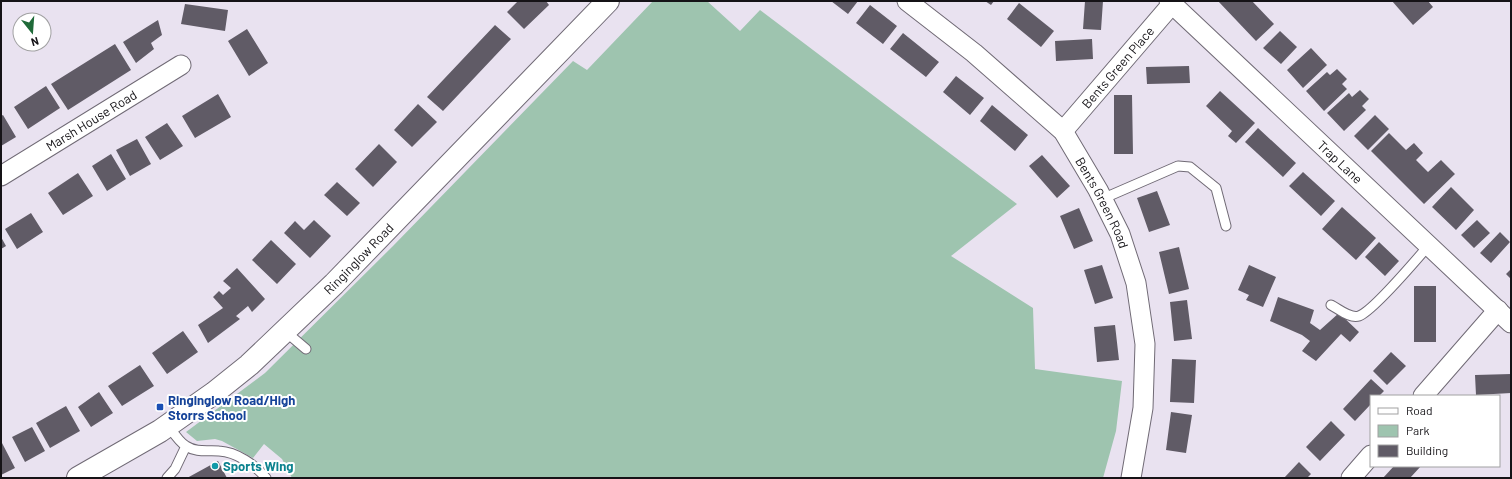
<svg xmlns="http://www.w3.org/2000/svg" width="1512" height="479" viewBox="0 0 1512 479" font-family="Barlow,sans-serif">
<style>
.green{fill:#9ec4af}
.building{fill:#605b66}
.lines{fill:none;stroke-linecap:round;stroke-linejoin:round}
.service-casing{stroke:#706a75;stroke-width:11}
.minor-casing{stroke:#706a75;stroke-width:21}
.tertiary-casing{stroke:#706a75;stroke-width:24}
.service{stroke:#fff;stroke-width:9}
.minor{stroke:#fff;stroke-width:19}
.tertiary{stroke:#fff;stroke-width:22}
.transit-dot{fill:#1a4fb4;stroke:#fff;stroke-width:1.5}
.culture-dot{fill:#0f9aa8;stroke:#fff;stroke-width:1.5}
.labels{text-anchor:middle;stroke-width:4;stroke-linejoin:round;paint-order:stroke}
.street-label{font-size:13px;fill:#151317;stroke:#fff}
.transit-label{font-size:13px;font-weight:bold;fill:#164399;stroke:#fff;text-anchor:start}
.culture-label{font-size:13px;font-weight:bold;fill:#0d838f;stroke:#fff;text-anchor:start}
</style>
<rect width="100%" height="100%" fill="#e9e2f0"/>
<path class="green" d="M653,1H707L740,31L760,10L1017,204L951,256L1033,308L1035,369L1122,381L1116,431L1103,478H292L282,459L264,444L253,458L222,441L215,439L197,441L186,432L265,373L393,246L573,61L587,70Z"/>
<path class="building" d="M518,1H546L549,5L524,29L507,12Z
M831,1H858L848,14Z
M985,1H994L991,5Z
M1085,1H1103L1101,30L1083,29Z
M1218,1H1252L1274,24L1256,41Z
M1392,1H1428L1433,7L1413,25Z
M1019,3L1054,31L1041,47L1007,19Z
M185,4L228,10L225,31L181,24Z
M870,5L897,26L883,44L856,23Z
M158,20L162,35L151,43L154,49L136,63L123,42Z
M495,25L511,39L443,111L427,97Z
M247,29L268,63L249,76L228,41Z
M1280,31L1297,47L1281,64L1263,48Z
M903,33L939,62L926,77L890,49Z
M1092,39L1093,59L1056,61L1055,41Z
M115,44L131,70L68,110L51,84Z
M1311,48L1327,65L1303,88L1287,70Z
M1189,66L1190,83L1147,84L1146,67Z
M1337,69L1347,79L1342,84L1347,89L1324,111L1306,91L1327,72L1330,75Z
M956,76L984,98L970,115L943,92Z
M46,86L60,108L28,129L14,107Z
M1360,90L1369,99L1362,106L1366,110L1344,131L1327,113L1349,93L1352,97Z
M1220,91L1255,123L1236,143L1228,136L1232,131L1206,106Z
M218,94L231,117L195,138L182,116Z
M1114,95H1132L1133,154H1114Z
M418,104L437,122L412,147L394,130Z
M992,105L1028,135L1015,151L980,121Z
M3,115L16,137L1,146V116Z
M1375,115L1389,129L1368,150L1354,136Z
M167,123L183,146L160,160L145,137Z
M1258,128L1296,163L1283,177L1245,142Z
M1389,133L1406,150L1414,143L1423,153L1416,160L1428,172L1441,160L1455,174L1424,204L1371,151Z
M137,139L151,164L130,176L116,150Z
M379,144L397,162L373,187L355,169Z
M111,154L126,179L107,191L92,166Z
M1042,155L1070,186L1057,198L1029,166Z
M1303,172L1335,201L1321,216L1289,186Z
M78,173L93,196L63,215L48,193Z
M337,182L360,203L347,216L324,195Z
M1451,187L1474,210L1456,230L1432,207Z
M1157,191L1170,225L1149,232L1137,198Z
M1342,207L1376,238L1356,260L1322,229Z
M1079,208L1093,241L1074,249L1060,216Z
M31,213L43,232L17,249L5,229Z
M314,220L331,236L310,258L284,233L295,221L304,230Z
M1477,220L1490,233L1474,248L1461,235Z
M1500,232L1510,242L1491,263L1480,253Z
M1,237L6,246L1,249Z
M271,240L296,264L277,284L252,260Z
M1379,242L1399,261L1385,276L1365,257Z
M1179,247L1189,289L1169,294L1159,252Z
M1102,265L1113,298L1095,304L1084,270Z
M1249,265L1276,277L1263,307L1246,300L1249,295L1238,290Z
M237,268L265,299L252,312L248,306L236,316L240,319L208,343L198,325L223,308L213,297L219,291L223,295L231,288L223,281Z
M1511,269V279L1506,274Z
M1414,286H1436V342H1414Z
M1278,297L1314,310L1310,323L1320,330L1339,313L1359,332L1350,342L1341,334L1316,361L1302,351L1310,341L1302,335L1270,321Z
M1187,300L1192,339L1174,341L1170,302Z
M1115,325L1119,360L1097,362L1094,327Z
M183,331L198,352L167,374L152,353Z
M1391,352L1406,366L1387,385L1373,371Z
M1172,359L1196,360L1194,403L1170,402Z
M140,365L154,386L122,406L108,386Z
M1511,374V393L1476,395L1475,375Z
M1371,379L1384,391L1379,396H1371V404L1355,421L1343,409Z
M99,392L113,413L91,427L78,407Z
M66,406L80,431L50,448L36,423Z
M1171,412L1192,415L1186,453L1166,450Z
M1331,421L1345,435L1320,461L1306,447Z
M32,427L45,451L25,462L12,437Z
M2,443L15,468L1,475V444Z
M218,461L227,478H187Z
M1299,462L1311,474L1307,478H1284Z
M1394,466H1421L1410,478H1383Z"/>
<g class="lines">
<g class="service-casing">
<path id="service" d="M1102,199L1178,166L1190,167L1216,188L1226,226
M1331,305C1339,309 1350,319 1359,316C1373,311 1417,259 1429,245
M286,332L306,349
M168,425C173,432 179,442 186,446C197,453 207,450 219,451C237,452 255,465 266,478
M167,478L175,469L186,446"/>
</g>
<g class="minor-casing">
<g id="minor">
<path id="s1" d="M907,1L974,53L1063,131L1098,190L1120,234L1136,283L1145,344L1143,408L1131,478"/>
<path id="s2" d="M1169,1L1511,323"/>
<path id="s3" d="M1063,131L1172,4"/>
<path id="s4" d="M1,176L181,65"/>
<path d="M1423,396L1498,310"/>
<path d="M1351,478L1371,455"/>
</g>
</g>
<g class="tertiary-casing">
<g id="tertiary">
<path id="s5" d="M78,478L160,431L214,393L249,365L334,284L608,1"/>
</g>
</g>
<use href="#service" class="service"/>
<use href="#minor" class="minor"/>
<use href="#tertiary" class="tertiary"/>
</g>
<rect class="transit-dot" x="156" y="403" width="8" height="8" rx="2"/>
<circle class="culture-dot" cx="215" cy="466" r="4"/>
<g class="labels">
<g class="street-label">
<text dy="5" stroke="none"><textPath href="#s3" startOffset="84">Bents Green Place</textPath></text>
<text dy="5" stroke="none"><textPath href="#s4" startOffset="106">Marsh House Road</textPath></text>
<text dy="5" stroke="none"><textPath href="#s2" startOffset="235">Trap Lane</textPath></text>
<text dy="5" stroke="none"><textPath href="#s1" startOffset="285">Bents Green Road</textPath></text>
<text dy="5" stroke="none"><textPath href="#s5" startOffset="358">Ringinglow Road</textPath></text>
</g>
<g class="transit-label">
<text x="168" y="405">Ringinglow Road/High<tspan x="168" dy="15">Storrs School</tspan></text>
</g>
<g class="culture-label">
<text x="223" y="471">Sports Wing</text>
</g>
</g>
<rect width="1512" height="479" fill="none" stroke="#151317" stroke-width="4"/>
<rect x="1370" y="395" width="130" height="72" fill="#ffffff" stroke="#a1a1a2"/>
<rect x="1378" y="408" width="20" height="6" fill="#ffffff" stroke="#a1a1a2"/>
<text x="1406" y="415" font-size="12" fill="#151317">Road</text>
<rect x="1378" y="425" width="20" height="12" fill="#9ec4af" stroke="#a1a1a2"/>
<text x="1406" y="435" font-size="12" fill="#151317">Park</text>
<rect x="1378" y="445" width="20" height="12" fill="#605b66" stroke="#a1a1a2"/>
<text x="1406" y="455" font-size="12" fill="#151317">Building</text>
<g transform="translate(32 32) rotate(163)"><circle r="19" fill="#ffffff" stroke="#a1a1a2"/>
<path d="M0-3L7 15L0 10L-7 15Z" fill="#1f6a39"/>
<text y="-6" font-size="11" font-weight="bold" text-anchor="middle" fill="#151317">N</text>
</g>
</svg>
